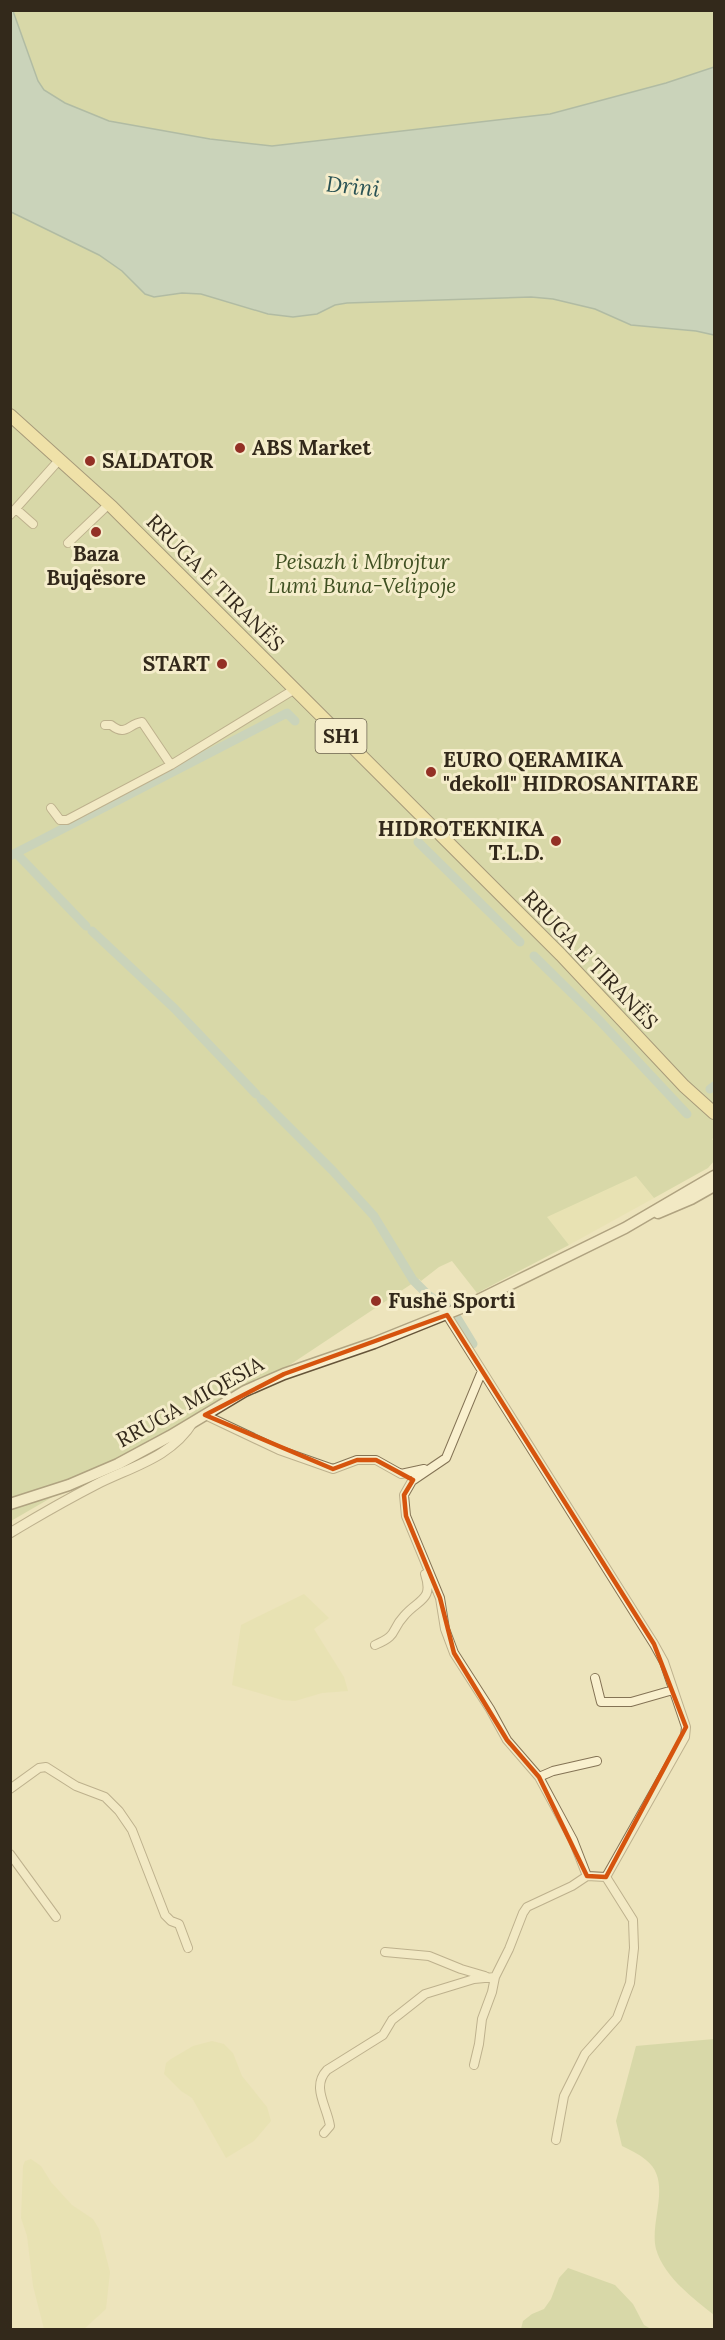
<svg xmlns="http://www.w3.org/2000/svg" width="725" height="2340" viewBox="0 0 725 2340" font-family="Lora,serif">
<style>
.farmland{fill:#e3e0a9}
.green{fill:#becb90}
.water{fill:#a0beb8;stroke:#688b86;stroke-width:1.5}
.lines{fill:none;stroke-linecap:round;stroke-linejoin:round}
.canal{stroke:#a0beb8;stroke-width:9}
.minor-casing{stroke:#847355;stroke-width:10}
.tertiary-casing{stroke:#847355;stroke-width:11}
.secondary-casing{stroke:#665439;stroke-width:13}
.primary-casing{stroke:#52412a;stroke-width:14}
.minor{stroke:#f9f0ce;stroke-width:8}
.tertiary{stroke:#f9f0ce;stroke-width:9}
.secondary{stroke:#f9f0ce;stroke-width:10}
.primary{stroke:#f2de91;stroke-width:12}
.marked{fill:none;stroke:#d6540e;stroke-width:4.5;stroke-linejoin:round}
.poi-dot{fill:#933025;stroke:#f5edcb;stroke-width:2}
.labels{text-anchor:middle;stroke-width:6;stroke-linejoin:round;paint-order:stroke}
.shield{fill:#f5edcb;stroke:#6d6450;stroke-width:1.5}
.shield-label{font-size:20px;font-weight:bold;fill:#33291b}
.poi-label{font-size:21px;font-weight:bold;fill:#33291b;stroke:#f5edcb;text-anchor:start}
.park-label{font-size:21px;font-style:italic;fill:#3f5021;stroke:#f5edcb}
.street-label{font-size:21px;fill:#33291b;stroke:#f5edcb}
.water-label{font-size:22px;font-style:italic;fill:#295254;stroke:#f5edcb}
</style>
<rect width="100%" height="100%" fill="#ede4bc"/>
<path class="farmland" d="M599,1131L654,1198L569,1245L521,1186Z
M304,1594L329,1618L314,1629L344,1677L348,1691L322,1693L295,1701L282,1700L232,1685L241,1625Z
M212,2041L224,2044L233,2053L242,2076L267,2107L271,2121L254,2141L226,2158L192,2098L181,2091L164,2074L166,2063L171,2059L193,2046Z
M31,2159L41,2166L51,2182L72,2205L93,2219L99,2229L110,2272L106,2309L84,2329H44L33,2286L27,2236L21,2218L23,2166L25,2161Z"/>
<path class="green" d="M11,11H714V1138L712,1139L714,1141V1161L708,1168L654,1198L636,1176L547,1217L569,1245L477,1293L452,1261L439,1267L421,1281L419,1279L261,1384L142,1445L11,1521Z
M714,2039V2315C693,2298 664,2277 656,2249C649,2221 673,2181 646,2160C639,2154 630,2150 622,2146L616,2121L636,2046Z
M568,2268L615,2285L633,2304L644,2325L651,2329H521L523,2321L532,2314L544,2309L551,2299L559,2278Z"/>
<path class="water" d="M10,11H13L38,81L44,90L65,103L109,121L210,139L272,146L550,114L666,83L714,67V335L696,331L631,325L595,309L553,299L531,297L347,303L335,305L317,314L293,317L268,314L201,294L182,293L154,297L145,294L122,271L99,255L11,212Z"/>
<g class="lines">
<path class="canal" d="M418,842L520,942
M16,853L86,926
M10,856L287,713L295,721
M92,931L175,1009L256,1094
M534,956L599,1020L687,1114
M710,1089L714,1086
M261,1099L332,1170L374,1216L413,1280L428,1295L453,1311L473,1344"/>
<g class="minor-casing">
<path id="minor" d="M16,509L33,524
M10,515L60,459
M68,543L109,504
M105,725H111C126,737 128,724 142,722L171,765
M51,808L60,820H67L171,765L295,689
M447,1315L654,1644L664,1662L686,1727L685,1737L606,1877L587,1876L572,1886L527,1907L523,1913L509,1949L495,1977L492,1992L482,2019L479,2044L474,2065
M482,1371L446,1458L412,1481L404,1495L406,1516L440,1598L445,1629L454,1653L490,1709L507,1740L539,1777L573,1840L587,1876
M205,1415L279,1450L333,1469L357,1460H376L401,1474L424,1469
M375,1645C399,1635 390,1631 404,1616C418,1599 434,1601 425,1574
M595,1678L601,1702H631L673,1690
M539,1777L553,1771L597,1761
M10,1789L39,1768L46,1767L76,1786L105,1797L119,1811L132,1830L165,1915L171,1921L179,1924L188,1948
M10,1854L56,1917
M385,1952L429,1956L461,1969L485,1976
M324,2133L330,2126C327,2106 311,2087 327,2070L383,2035L392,2020L425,1994L474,1979L495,1977
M556,2140L564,2096L585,2054L617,2018L630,1983L634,1948L633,1920L606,1877"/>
</g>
<g class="tertiary-casing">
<path id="tertiary" d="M10,1533C38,1516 66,1500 95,1485C130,1467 171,1458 193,1422"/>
</g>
<g class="secondary-casing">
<path id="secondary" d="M658,1213L691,1199L714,1186
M10,1504L69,1485L118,1464L170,1436L245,1391L284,1374L374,1343L466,1306L625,1228L714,1176"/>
</g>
<g class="primary-casing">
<path id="primary" d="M10,415L112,507L561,955L684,1086L714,1113"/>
</g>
<use href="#minor" class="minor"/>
<use href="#tertiary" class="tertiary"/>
<use href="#secondary" class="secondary"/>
<use href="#primary" class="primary"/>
</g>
<path d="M0 0H725V2340H0ZM447,1315L654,1644L686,1727L606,1877L587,1876L539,1777L507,1740L454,1653L440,1598L406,1516L404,1495L413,1480L376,1460H357L333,1469L205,1415L284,1374Z" fill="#ede4bc" fill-opacity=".55" fill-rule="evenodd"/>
<path class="marked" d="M447,1315L654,1644L686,1727L606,1877L587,1876L539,1777L507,1740L454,1653L440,1598L406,1516L404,1495L413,1480L376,1460H357L333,1469L205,1415L284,1374Z"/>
<g class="poi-dot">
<circle cx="240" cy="448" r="6"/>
<circle cx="90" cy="461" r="6"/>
<circle cx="96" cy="532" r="6"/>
<circle cx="222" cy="664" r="6"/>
<circle cx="431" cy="772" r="6"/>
<circle cx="556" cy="841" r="6"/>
<circle cx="376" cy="1301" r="6"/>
</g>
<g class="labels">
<rect class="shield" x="315.5" y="719" width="51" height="34" rx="4.5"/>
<g class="shield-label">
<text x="341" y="743">SH1</text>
</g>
<g class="poi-label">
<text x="252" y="455">ABS Market</text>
<text x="102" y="468">SALDATOR</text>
<text x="96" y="561" text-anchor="middle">Baza<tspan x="96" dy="24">Bujqësore</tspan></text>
<text x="210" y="671" text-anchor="end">START</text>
<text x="443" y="767">EURO QERAMIKA<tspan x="443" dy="24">"dekoll" HIDROSANITARE</tspan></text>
<text x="544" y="836" text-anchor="end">HIDROTEKNIKA<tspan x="544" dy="24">T.L.D.</tspan></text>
<text x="388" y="1308">Fushë Sporti</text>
</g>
<g class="park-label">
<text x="362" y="569">Peisazh i Mbrojtur<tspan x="362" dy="24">Lumi Buna-Velipoje</tspan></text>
</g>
<g class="street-label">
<text transform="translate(215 583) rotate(45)" y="7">RRUGA E TIRANËS</text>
<text transform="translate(590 960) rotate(46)" y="7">RRUGA E TIRANËS</text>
<text transform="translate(190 1402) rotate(-29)" y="7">RRUGA MIQESIA</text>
</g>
<g class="water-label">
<text transform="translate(353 186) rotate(6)" y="8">Drini</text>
</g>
</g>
<rect width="725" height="2340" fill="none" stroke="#33291b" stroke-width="24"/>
</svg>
